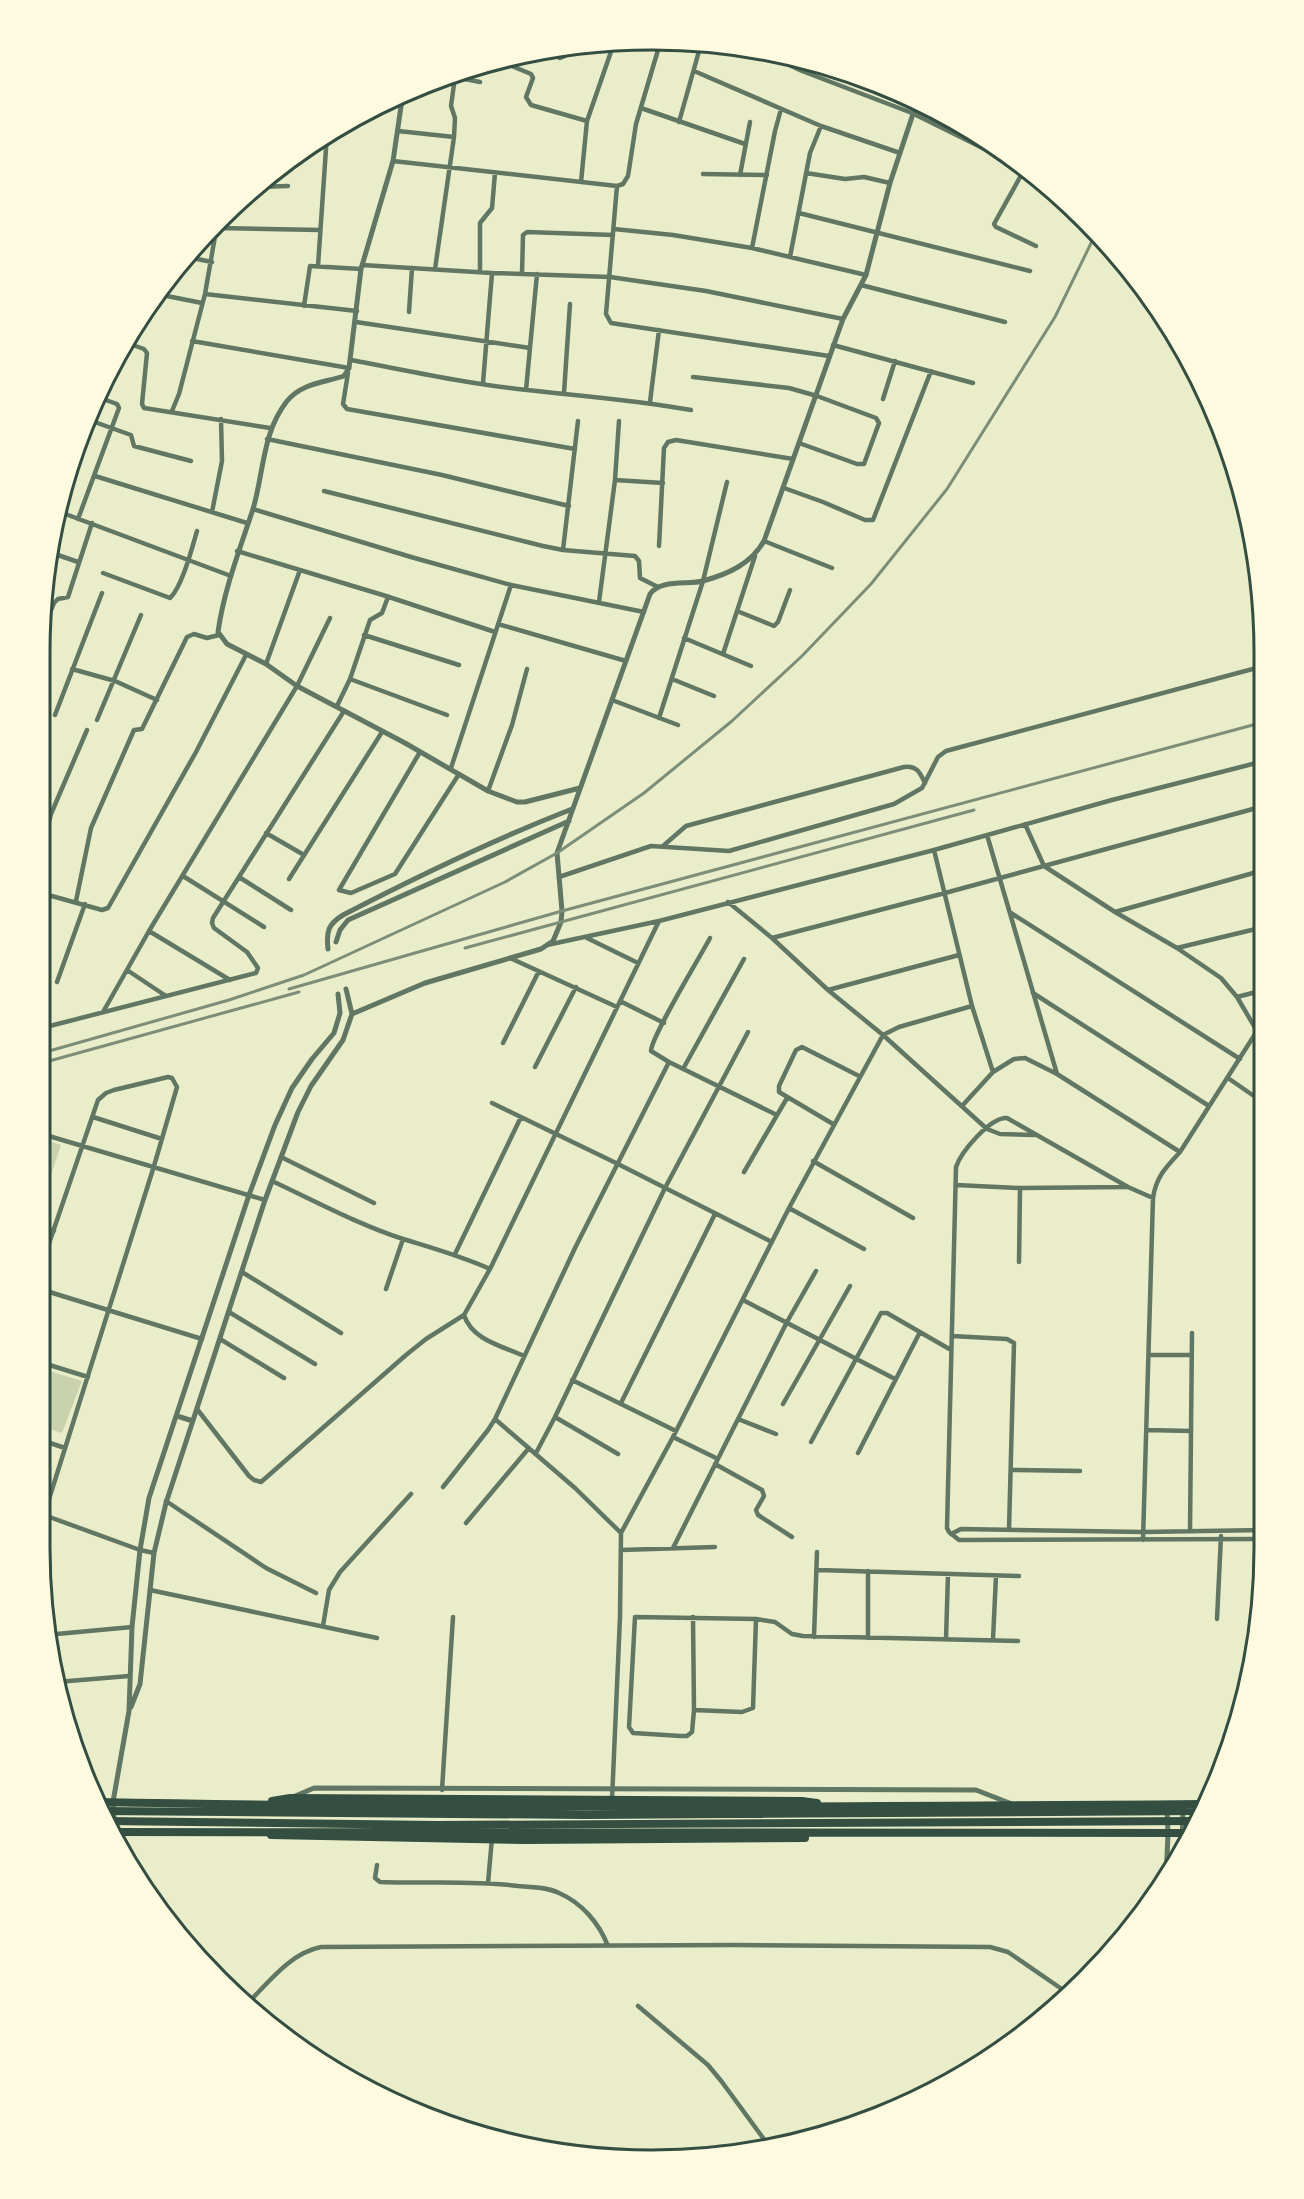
<svg xmlns="http://www.w3.org/2000/svg" width="1304" height="2199" viewBox="0 0 1304 2199" font-family="'Golos Text',sans-serif">
<style>
.green{fill:#cad2ad}
.lines{fill:none;stroke-linecap:round;stroke-linejoin:round}
.minor{stroke:#617663;stroke-width:4.5}
.tertiary{stroke:#617663;stroke-width:5}
.trunk{stroke:#344e41;stroke-width:8}
.rail{stroke:#7c8e77;stroke-width:3}
.rim{fill:none;stroke:#344e41;stroke-width:3}
</style>
<rect width="100%" height="100%" fill="#e9edc9"/>
<path class="green" d="M42,1139L61,1145L43,1198Z
M43,1369L82,1381L62,1433L44,1427Z"/>
<g class="lines">
<path class="minor" d="M755,49L802,71L912,113L1021,167
M544,50L560,58L565,56L570,47
M500,61L531,74L533,78L526,97L531,105L587,121
M694,71L821,126L900,153
M802,71L808,62
M450,76L480,82
M385,103L401,105
M641,108L745,144
M679,122L701,44
M398,131L454,137
M393,161L617,186L623,184L628,176L636,124L661,40
M1024,170L994,224L996,227L1036,246
M806,173L845,179L864,177L890,183
M703,174L767,175
M740,175L750,122
M581,182L587,121L614,43
M617,186L606,314L611,323L829,356
M257,187L288,186
M799,213L1030,271
M217,228L320,230
M614,229L673,235L752,248L866,275
M752,248L775,131L781,109
M187,257L212,262
M790,257L810,153L821,126
M362,265L492,273L610,277L706,291L843,319
M318,266L327,134
M435,269L454,137L455,118L451,106L455,77
M480,272V223L492,208L495,173
M522,274L523,235L527,232L613,235
M861,285L1005,322
M157,294L202,303
M205,294L357,311
M304,306L310,266L361,269
M409,312L412,268
M356,322L530,348
M192,341L349,368
M127,343L144,349L147,353L142,404L144,408L270,428
M833,345L973,383
M351,360C410,371 468,384 527,390C582,396 636,400 691,410
M348,373L343,404L347,409L575,449
M693,377L789,388L817,396L876,418L879,423L864,464H857L799,443
M483,383L492,273
M526,390L537,274
M564,393L570,304
M883,399L895,361
M650,402L659,330
M172,411L179,394L205,294L218,219
M89,420L131,435L134,446L191,461
M267,439L442,475L569,506
M95,476L247,523
M615,480L663,483
M784,488L823,502L865,520H873L931,371
M324,491L543,546L563,550L635,556L639,561L640,578L658,587
M253,509L411,557L511,585L644,612
M60,512L231,576
M212,512L222,461L221,419
M78,519L119,408L117,404L100,398
M764,541L832,568
M659,546L664,448L668,442L676,440L793,459
M563,550L578,421
M237,551L386,596L495,632
M52,553L78,562
M103,573L170,598C182,587 192,548 197,531
M599,602L615,480L619,421
M737,611L774,626L778,622L790,590
M498,624L626,661
M364,635L459,665
M40,636L54,603L58,599L68,597L92,523
M684,638L751,666
M723,654L755,556
M266,664L300,570
M72,669L115,681L157,700
M350,679L447,715
M672,679L714,696
M612,700L678,725
M337,706L350,679L370,620L382,613L388,597
M55,715L102,593
M659,718L703,581L727,482
M97,720L141,615
M420,752L339,890L351,893L395,874L459,774
M451,768L511,585
M488,791L512,725L527,669
M1025,824L1044,866L1115,912L1177,948L1221,978L1237,997L1257,1031
M266,833L304,855
M987,835L1057,1074
M663,846L686,826L904,767C917,765 920,773 925,783
M934,850L972,1006L993,1072
M41,853L51,814L87,730
M183,876L264,927
M239,877L291,910
M559,877L651,846L729,851L894,804L922,788L938,757L946,751L1264,666
M289,879L382,732
M41,893L102,910L108,908L196,752L246,655
M76,901L91,828L134,730L142,729L187,637L194,634L207,638L219,635
M728,902L772,938L828,990L883,1035L987,1129L1000,1134L1034,1135
M1115,912L1264,870
M1011,913L1240,1059
M149,931L230,980
M587,938L638,963
M710,938C700,957 651,1037 651,1051L669,1062L777,1115
M772,938L945,893L1264,806
M547,945L659,921L934,850L1112,800L1264,761
M1177,948L1264,927
M510,958L617,1007
M127,970L166,996
M57,982L85,904
M828,990L959,955
M1033,993L1209,1106
M1237,997L1264,990
M620,1001L664,1023
M103,1012L149,931L297,686L330,618
M42,1028L256,973L258,968L247,952L214,928L212,923L213,918L344,711
M503,1043L539,971
M535,1067L576,987
M683,1069L744,959
M1228,1078L1264,1103
M492,1103L616,1163L772,1242
M962,1106L993,1072L1014,1059L1025,1058L1057,1074L1180,1152
M93,1117L162,1139
M833,1124L779,1092V1086L796,1050L802,1047L859,1076
M42,1134L265,1200
M281,1157L374,1203
M813,1161L913,1218
M744,1172L787,1098
M272,1181C315,1201 357,1224 403,1239C432,1248 461,1256 490,1269
M956,1185L1020,1188L1127,1187
M1153,1198L1128,1187L1007,1118C990,1117 961,1152 956,1167L947,1528L949,1532L959,1540L1264,1539
M789,1208L864,1249
M43,1228L54,1231
M455,1254L521,1117
M43,1261L98,1100L106,1093L114,1090L168,1077L172,1078L177,1087L154,1166L44,1515
M1019,1262L1020,1188
M242,1272L341,1333
M386,1289L403,1239
M43,1290L202,1339
M743,1300L895,1379
M229,1312L315,1364
M464,1315C472,1340 502,1346 524,1356
M952,1336L1007,1339L1014,1343L1009,1530
M220,1339L284,1378
M1150,1355H1192
M43,1363L88,1377
M572,1380L676,1431
M621,1403L715,1214
M783,1404L850,1286
M197,1409L249,1476L254,1480L261,1482L406,1355L426,1339L464,1315L490,1269L659,921
M555,1417L618,1454
M495,1419L575,1488L621,1533
M738,1419L776,1434
M1147,1430L1191,1431
M673,1437L718,1459
M44,1441L65,1448
M811,1442L881,1313H887L951,1350
M536,1453L555,1417L665,1188L748,1032
M858,1453L920,1332
M715,1464L762,1490L764,1496L756,1510L758,1515L792,1537
M1011,1470L1080,1471
M443,1487L488,1430L495,1419L575,1248L669,1062
M166,1501L266,1568L316,1593
M44,1515L140,1550L154,1553
M466,1523L529,1448
M1190,1531L1192,1333
M951,1534L961,1529L1143,1532L1264,1530
M1143,1540L1153,1198C1156,1177 1166,1167 1180,1152L1264,1020
M673,1548L787,1322L816,1271
M621,1550L715,1547
M818,1570L1019,1576
M150,1590L377,1638
M693,1617L694,1710L692,1732L687,1736H681L633,1733L629,1727L635,1617L756,1619L775,1622L792,1634L803,1636L1018,1641
M1217,1619L1221,1536
M323,1626L329,1590L340,1572L411,1494
M46,1635L132,1627
M814,1637L817,1552
M868,1638V1571
M946,1639L948,1574
M993,1639L996,1576
M57,1682L129,1676
M694,1710L742,1712L753,1708L756,1619
M442,1790L453,1617
M612,1800L620,1617L621,1533L673,1437L789,1208L883,1035L899,1027L972,1006
M377,1865L375,1878L380,1882C426,1884 472,1880 518,1886C531,1887 547,1887 559,1893C582,1903 599,1923 608,1946
M488,1883L492,1838
M247,2004C268,1983 290,1953 321,1947L735,1945L990,1947L1008,1952L1069,1994
M638,2006L708,2065L722,2082L769,2146"/>
<path class="tertiary" d="M403,93L393,161L361,269L349,368L344,376C323,383 302,383 287,401C262,433 264,472 253,509C240,549 224,589 218,632L227,644L266,664L297,686L405,743L488,791L517,802H525L580,788
M336,942L340,930L348,920L569,821
M328,949C326,932 328,924 343,915C418,876 493,840 572,809
M352,1014L425,983L541,949L553,941L561,922L562,911L557,853L650,594C661,579 687,585 703,581C728,574 751,564 764,541L843,319L866,275L890,183L917,102
M177,1416L193,1421
M131,1707L140,1684L154,1553L166,1503L265,1200L298,1112L311,1086L343,1040L352,1014L346,989
M293,1797L314,1788L976,1790L1012,1804
M115,1832L113,1802L129,1711L132,1627L140,1550L149,1498L249,1195L275,1125L292,1088L312,1059L334,1033L340,1013L338,994
M1182,1846L1183,1808
M1166,1879L1168,1834L1167,1808"/>
<path class="trunk" d="M272,1801L290,1798L802,1801L817,1803
M96,1802C465,1809 834,1807 1203,1804
M99,1811L585,1815L1199,1811
M104,1821L437,1825L1194,1821
M111,1832L1189,1833
M271,1835L526,1840L805,1838"/>
<path class="rail" d="M465,948L974,810
M289,989L562,911L1264,722
M42,1053L229,1000L304,975L505,882L557,853L644,793L732,721L802,656L871,584L947,489L1055,317L1096,233
M42,1063L299,992"/>
</g>
<path d="M0 0H1304V2199H0ZM652 50H652A602 602 0 0 1 1254 652V1548A602 602 0 0 1 652 2150H652A602 602 0 0 1 50 1548V652A602 602 0 0 1 652 50Z" fill="#fefae0" fill-rule="evenodd"/>
<path class="rim" d="M652 50H652A602 602 0 0 1 1254 652V1548A602 602 0 0 1 652 2150H652A602 602 0 0 1 50 1548V652A602 602 0 0 1 652 50Z"/>
</svg>
